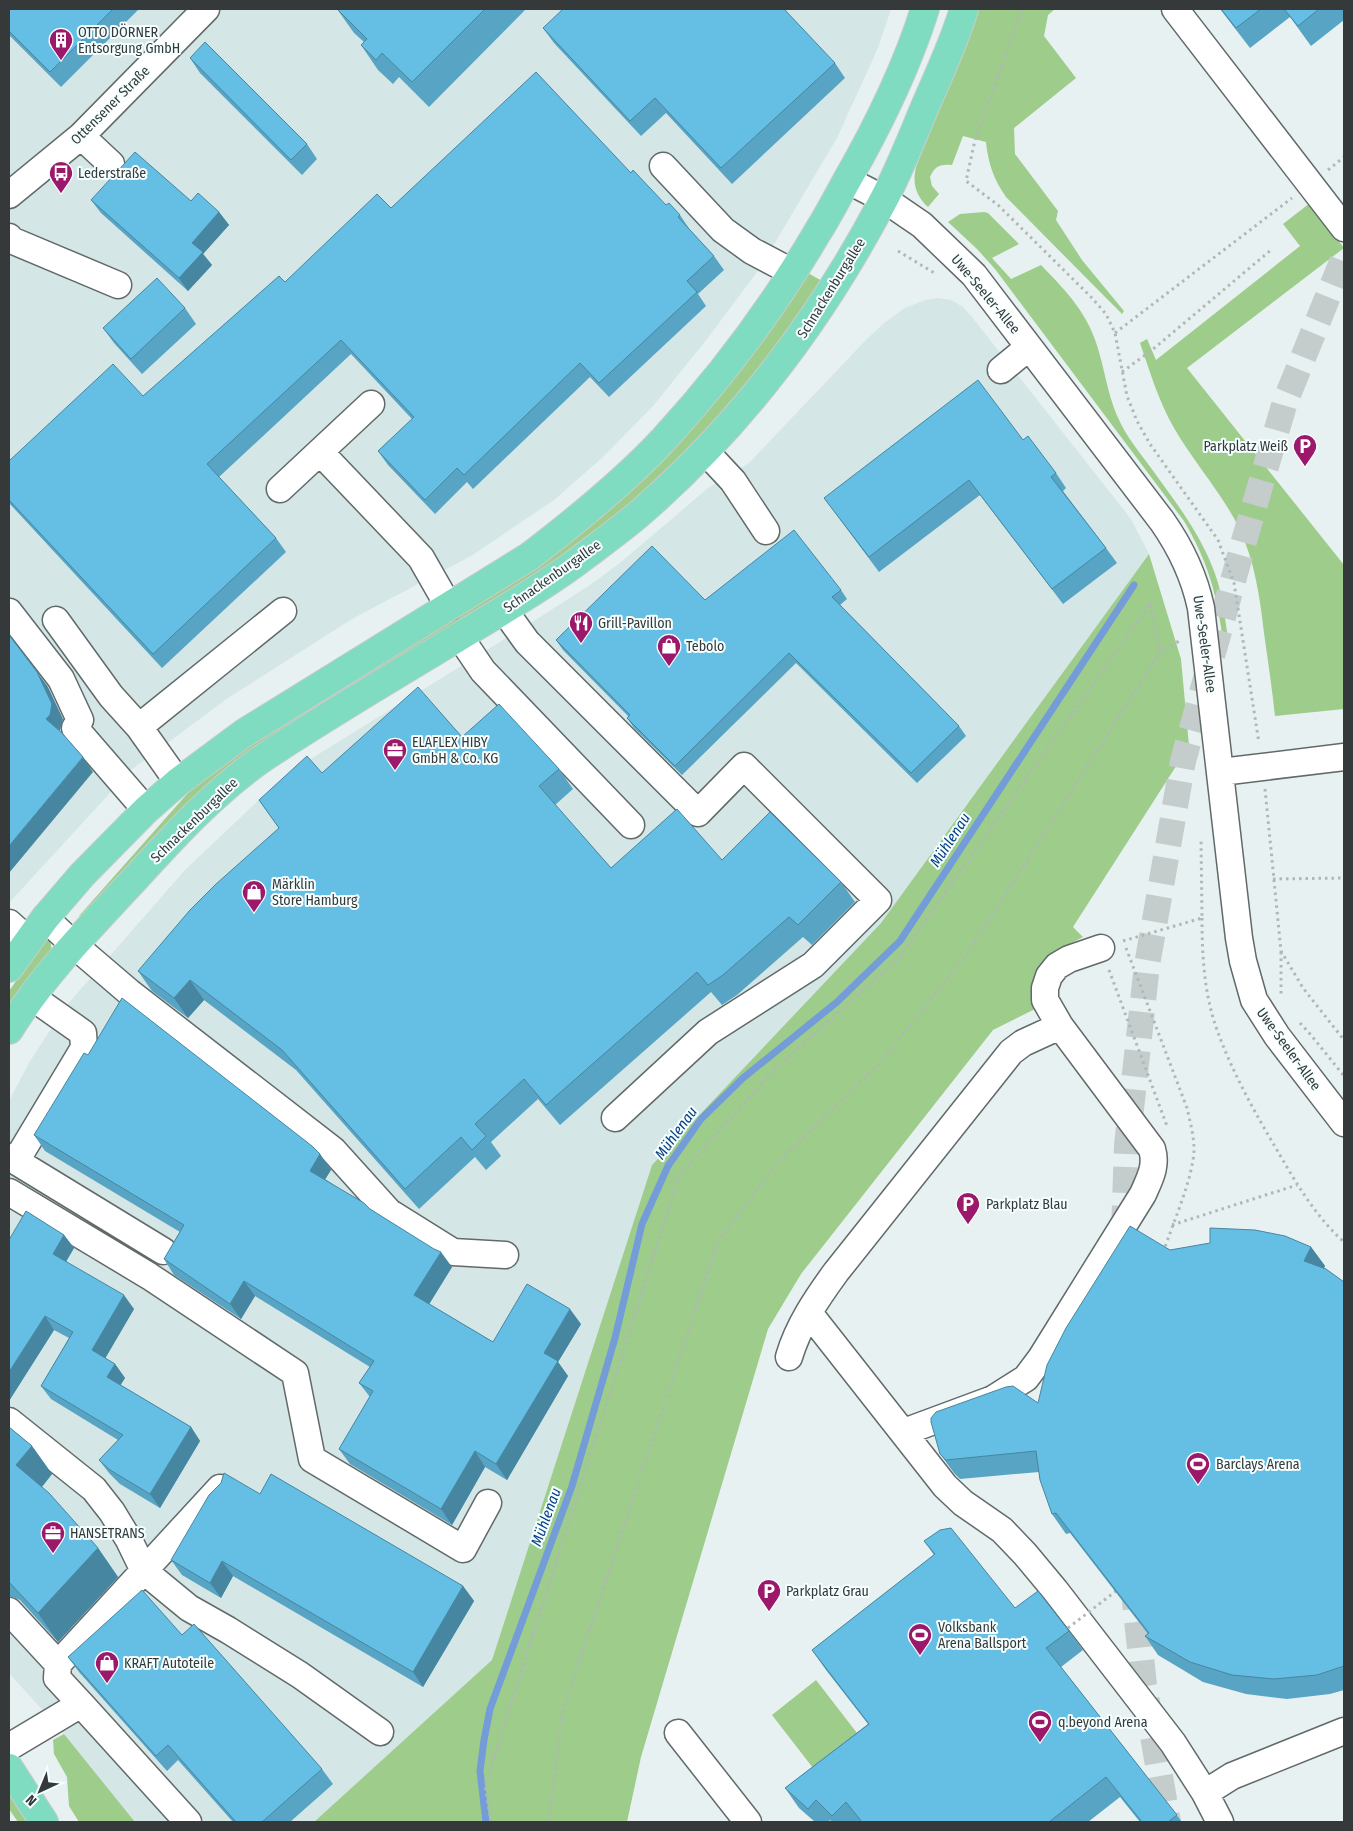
<svg xmlns="http://www.w3.org/2000/svg" width="1353" height="1831" viewBox="0 0 1353 1831" font-family="'Fira Sans Condensed',sans-serif">
<style>
.built{fill:#d4e6e6}
.green{fill:#9ecc8b}
.lines{fill:none;stroke-linecap:round;stroke-linejoin:round}
.stream{stroke:#739cd9;stroke-width:7}
.minor-tunnel{stroke:#c4cccc;stroke-width:26;stroke-dasharray:26 13;stroke-linecap:butt}
.minor-casing{stroke:#616969;stroke-width:29}
.major-casing{stroke:#cacccc;stroke-width:30}
.path{stroke:#afb7b7;stroke-width:3;stroke-dasharray:2.5 4;stroke-linecap:butt}
.minor{stroke:#fff;stroke-width:26}
.major{stroke:#80dcc1;stroke-width:28}
.path-bridge{stroke:#afb7b7;stroke-width:3;stroke-dasharray:2.5 4;stroke-linecap:butt}
.wall{fill:#57a4c4}
.shaded-wall{fill:#4786a0}
.building{fill:#65bfe4;stroke:#4786a0}
.labels{text-anchor:middle;stroke-width:4;stroke-linejoin:round;paint-order:stroke}
.poi-label{font-size:14px;fill:#353939;stroke:#f5ffff;text-anchor:start}
.street-label{font-size:14px;fill:#353939;stroke:#f5ffff}
.water-label{font-size:15px;font-style:italic;fill:#063e85;stroke:#f5ffff}
</style>
<rect width="100%" height="100%" fill="#e8f1f1"/>
<path class="built" d="M9,9H891L878,48L837,138L760,268L707,339L653,406L603,457L554,500L471,556L352,619L228,698L131,770L9,903Z
M938,298L951,300L963,307L972,317L1131,519L1149,554L881,923L652,1165L492,1660L314,1822H135L64,1734L9,1673V1101L30,1061L66,1006L185,870L260,799L309,760L537,619L590,585L620,563L708,488L749,463L865,341L884,323L905,308L925,300Z"/>
<path class="green" d="M977,9H1055L1048,15L1044,36L1076,78L1014,128L1015,154L1058,211L1056,220L1082,260L1124,311L1122,314L1006,197C994,180 988,163 986,142L963,136L952,165C940,164 935,166 930,177L932,186L939,194L928,207C916,196 912,183 916,167Z
M1310,203L1344,248L1187,368L1344,565V709L1275,716C1272,688 1268,661 1264,633C1260,598 1255,563 1240,530C1223,494 1194,463 1174,428C1159,402 1150,372 1140,343L1147,339L1156,360L1300,246L1283,224Z
M984,212L988,213L1019,244L992,258L1011,279L1041,265C1067,292 1089,314 1099,352C1106,376 1109,401 1121,424C1129,440 1141,454 1151,468C1183,512 1217,555 1224,611C1225,620 1228,632 1227,641H1223C1217,594 1208,562 1184,521L995,269L977,249L948,222L960,214Z
M808,273L822,281L771,357L708,430L643,493L556,563L353,689L84,916H79L187,794L212,772L257,738L580,532L640,482L677,444L742,368Z
M1149,554L1181,659L1189,746L1073,927L1083,937L1064,947L1035,1009L993,1030L801,1274L768,1329L641,1757L627,1822H314L492,1660L652,1165L881,923Z
M50,937L52,955L9,1009V991L44,941Z
M816,1680L857,1733L813,1768L772,1715Z
M64,1734L135,1822H79L69,1806L67,1777L54,1754L53,1740Z
M9,1794L28,1822H18L9,1809Z"/>
<g class="lines">
<path class="stream" d="M486,1822L480,1771L484,1740L490,1709L572,1486L615,1338L642,1224L668,1166L701,1119L743,1078L837,1002L900,941L1134,585"/>
<path class="minor-tunnel" d="M1124,1232L1127,1145L1147,965L1183,761L1246,534L1285,402L1344,257
M1133,1583L1144,1685L1168,1822"/>
<g class="minor-casing">
<path id="minor" d="M1175,9L1344,228
M81,136L111,164
M663,166L723,230L752,251L792,272
M847,180L884,199L922,225L974,275L1162,521C1181,548 1194,575 1201,608L1239,938L1243,961L1254,1000L1277,1036L1344,1123
M9,195L81,136L206,9
M9,237L11,240L118,285
M1001,370L1029,347
M705,451L733,481L766,531
M320,452L421,558L449,607
M280,489L371,404
M504,610L527,642L698,813L744,766L878,900L813,965L708,1032L615,1118
M9,612L61,679L80,720L75,728L146,810
M56,620L111,696L139,727
M460,637L483,671L631,825
M1221,772L1344,757
M178,782L139,727L283,611
M45,918L74,945L129,992L333,1150L389,1212L453,1252L505,1255
M9,923L28,940
M9,1157L163,1251
M16,1161L84,1048L83,1033L32,997
M9,1192L149,1276L295,1373L312,1459L463,1549L488,1503
M809,1313L945,1486L963,1503L1002,1530L1025,1554L1055,1590L1173,1743L1205,1793L1220,1822
M789,1357C798,1326 817,1298 836,1272L1011,1052L1023,1043L1060,1026
M9,1421L94,1489L112,1512L129,1540L144,1571L189,1608L228,1630L300,1675L380,1732
M904,1432L993,1399L1026,1378L1041,1358L1143,1194C1150,1178 1157,1166 1152,1149L1060,1026L1045,1000V988L1049,976L1057,966L1069,959L1101,948
M9,1611L58,1664
M81,1704L57,1678L58,1664L220,1488
M678,1733L748,1822
M9,1747L81,1704L188,1822
M1205,1793L1232,1776L1344,1731"/>
</g>
<g class="major-casing">
<path id="major" d="M9,968L45,918L82,875L146,810L178,782L244,733L530,556C577,520 624,482 664,439C721,377 774,306 817,233C828,216 837,198 847,180C878,126 906,69 925,9
M9,1030C43,975 89,928 133,881C173,837 214,792 263,758C329,714 398,674 465,633C502,611 540,589 574,564C599,545 625,527 648,506C745,420 823,315 883,201C899,171 911,140 924,109C938,76 954,43 964,9
M9,1768L44,1822"/>
</g>
<path class="path" d="M1022,9L975,140L966,181L998,205L1092,298L1106,314L1115,333L1127,396L1137,421L1150,444L1218,540L1234,583L1259,743
M1328,170L1344,157
M898,251L936,274
M1115,333L1292,198
M1122,372L1152,350L1271,250
M1150,604L1160,652
M1265,789L1281,951L1303,988L1344,1040
M1273,879L1344,878
M1202,918C1202,954 1204,992 1216,1027C1231,1070 1254,1111 1277,1150C1296,1183 1316,1217 1344,1242
M1123,941L1202,918L1201,839
M1126,948L1187,1108C1190,1122 1194,1135 1194,1150C1193,1178 1173,1223 1164,1250
M1281,952V995
M1109,970L1167,1126
M1300,1023L1311,1035L1344,1076
M1172,1225L1297,1185
M491,1822L485,1786L679,1176L774,1070L899,958L1150,604
M549,1822L562,1713L718,1241L777,1163L881,1062L969,951L1160,652L1181,640"/>
<use href="#minor" class="minor"/>
<use href="#major" class="major"/>
<path class="path-bridge" d="M1068,1628L1116,1591"/>
</g>
<path class="wall" d="M9,9H139L61,87L9,35Z
M337,9H526L429,107L399,77L393,84L378,70L361,45L364,42L354,33Z
M1220,9H1344V20L1311,46L1290,17L1250,48Z
M543,28L835,63L845,78L732,184L666,113L641,136L554,43Z
M190,58L307,144L317,159L302,175L200,73Z
M631,173L666,205L680,215L690,230L714,256L724,270L698,294L706,306L609,397L590,377L473,489L467,482L435,514L388,465L378,451L412,419L351,354L219,477L276,538L286,552L162,668L9,503V461L143,396L285,282L391,208Z
M91,200L191,201L219,212L229,225L203,254L212,265L188,291L101,213Z
M185,308L196,324L142,374L114,343L103,328Z
M1023,440L1056,473L1066,488L1063,491L1106,548L1117,563L1063,604L980,495L879,572L824,498Z
M841,590L847,599L840,605L959,726L966,736L917,783L796,663L682,775L634,728L627,718L629,717L563,650L556,640L705,600Z
M462,737L559,769L573,789L555,805L611,868L722,860L841,882L855,902L812,945L803,937L737,995L722,1005L711,992L560,1125L538,1099L491,1142L501,1156L486,1170L475,1157L419,1209L296,1070L204,1000L188,1018L152,991L138,971L279,828L259,800L322,773Z
M88,1055L320,1154L331,1170L325,1179L370,1209L452,1267L429,1304L493,1342L581,1324L558,1362L568,1376L507,1480L485,1467L452,1525L350,1464L339,1449L370,1397L359,1383L370,1367L255,1296L241,1319L174,1275L164,1259L180,1232L45,1151L34,1135Z
M64,1235L74,1248L66,1262L134,1309L105,1358L115,1364L125,1378L120,1385L191,1427L200,1441L160,1508L120,1484L109,1473L99,1460L118,1440L51,1399L41,1386L69,1338L54,1330L9,1401V1240Z
M1311,1247L1325,1266L1324,1268L1344,1282V1690L1330,1694L1287,1699L1246,1694L1203,1682L1158,1655L1145,1636L1148,1634L1070,1533L1066,1534L1052,1514L1039,1472L960,1479L954,1473L940,1454L1038,1403L1170,1250Z
M9,1427L32,1446L52,1474L42,1487L98,1548L118,1577L58,1642L20,1600L13,1597H9Z
M260,1494L463,1586L474,1601L423,1687L233,1576L221,1598L182,1575L171,1560Z
M924,1541L1015,1608L1069,1631L1083,1650L1061,1667L1182,1822H1140L1120,1797L1088,1822H832L830,1820L828,1822H815L799,1808L785,1788L868,1724L826,1670L812,1650L934,1555Z
M182,1635L322,1769L333,1784L290,1822H233L178,1760L167,1771L79,1672L68,1657Z"/>
<path class="shaded-wall" d="M219,212L229,225L203,254L212,265L188,291L179,278L192,243Z
M37,672L48,687L63,719L60,730L56,735L46,719Z
M83,757L93,772L9,873V846Z
M190,980L204,1000L188,1018L174,998Z
M320,1154L331,1170L321,1186L310,1171Z
M64,1235L74,1248L62,1268L53,1254Z
M1311,1247L1325,1266L1318,1280L1304,1261Z
M441,1252L452,1267L425,1311L414,1295Z
M244,1281L255,1296L241,1319L230,1304Z
M124,1295L134,1309L102,1364L92,1350Z
M570,1309L581,1324L558,1362L568,1376L507,1480L496,1464L544,1353Z
M45,1316L54,1330L9,1401V1372Z
M115,1364L125,1378L117,1391L107,1377Z
M191,1427L200,1441L160,1508L150,1494Z
M32,1446L52,1474L36,1494L16,1465Z
M475,1451L485,1467L452,1525L441,1509Z
M98,1548L118,1577L58,1642L38,1613Z
M222,1561L233,1576L221,1598L210,1583Z
M463,1586L474,1601L423,1687L413,1672Z"/>
<path class="building" d="M9,9H113L50,72L9,31Z
M337,9H485L412,82L382,53L376,60L361,45L367,39Z
M563,9H784L835,63L721,168L655,98L630,121L543,28Z
M1221,9H1261L1236,28Z
M1284,9H1319L1298,26Z
M205,42L307,144L291,160L190,58Z
M536,72L631,173L633,170L666,205L669,203L680,215L678,217L714,256L687,281L697,292L599,383L580,363L464,475L457,468L425,500L378,451L414,417L341,340L207,464L276,538L153,654L9,500V461L113,364L143,396L279,276L285,282L377,194L391,208Z
M135,152L191,201L198,193L219,212L192,243L203,252L179,278L91,200Z
M157,278L185,308L131,359L103,328Z
M978,380L1023,440L1028,436L1056,473L1051,477L1106,548L1052,589L969,480L869,557L824,498Z
M794,530L841,590L832,597L959,726L911,773L789,653L675,766L627,718L630,715L556,640L652,546L705,600Z
M9,635L37,672L52,704L50,715L46,719L61,732L83,757L9,846Z
M418,687L462,737L499,704L559,769L539,786L611,868L677,809L722,860L770,812L841,882L798,925L789,917L723,975L708,985L697,972L546,1105L524,1079L475,1124L486,1136L472,1150L461,1137L405,1189L282,1050L190,980L174,998L138,971L190,910L216,884L279,828L259,800L307,756L322,773Z
M122,998L312,1146L320,1154L310,1171L364,1203L370,1209L434,1249L441,1252L414,1295L493,1342L527,1284L570,1309L544,1353L558,1361L496,1464L475,1451L441,1509L339,1449L373,1391L359,1383L374,1361L244,1281L230,1304L164,1259L184,1225L34,1135L84,1053L88,1055Z
M26,1211L64,1235L53,1254L124,1295L92,1350L115,1364L107,1377L191,1427L150,1494L110,1470L99,1460L123,1435L41,1386L73,1332L45,1316L9,1372V1240Z
M1130,1226L1170,1250L1210,1243V1228L1255,1230L1285,1236L1311,1247L1304,1261L1326,1269L1344,1282V1666L1317,1675L1274,1679L1232,1675L1190,1662L1145,1636L1149,1633L1056,1513L1052,1514L1040,1480L1036,1451L946,1460L940,1454L931,1422V1418L936,1412L1006,1387L1013,1386L1038,1403L1047,1365L1066,1328Z
M9,1427L32,1446L16,1465L49,1493L98,1548L38,1613L9,1582Z
M224,1473L260,1494L271,1474L463,1586L413,1672L222,1561L210,1583L171,1560L209,1495L221,1483Z
M951,1528L1015,1608L1038,1591L1069,1631L1046,1648L1177,1815L1168,1822H1142L1106,1777L1049,1822H862L846,1802L832,1816L816,1800L808,1809L785,1788L869,1724L812,1650L935,1554L924,1541L940,1530Z
M142,1590L182,1635L194,1624L322,1769L262,1822H236L168,1745L156,1756L68,1657Z"/>
<defs>
<g id="building-pin" transform="scale(1.25)"><path d="M0 17L-7.5 6A9.5 9.5 0 1 1 7.5 6Z" fill="#9c186b" stroke="#f5ffff"/><path d="M-4-6H4V6H1V3H-1V6H-4ZM-2.5-4.3h1.7v1.8h-1.7ZM.8-4.3h1.7v1.8H.8ZM-2.5-1h1.7V.8h-1.7ZM.8-1h1.7V.8H.8Z" fill="#fff"/></g>
<g id="bus-pin" transform="scale(1.25)"><path d="M0 17L-7.5 6A9.5 9.5 0 1 1 7.5 6Z" fill="#9c186b" stroke="#f5ffff"/><path d="M-5-6H5V4H4V6H2V4H-2V6H-4V4H-5ZM-3.5-4V0h7V-4ZM-3.5 1.2v1.5H-2V1.2ZM2 1.2v1.5H3.5V1.2Z" fill="#fff"/></g>
<g id="parking-pin" transform="scale(1.25)"><path d="M0 17L-7.5 6A9.5 9.5 0 1 1 7.5 6Z" fill="#9c186b" stroke="#f5ffff"/><path d="M-3.5-5.5H1a3.5 3.5 0 0 1 0 7H-1V5.5H-3.5ZM-1-3.4V-.6H.8a1.4 1.4 0 0 0 0-2.8Z" fill="#fff"/></g>
<g id="restaurant-pin" transform="scale(1.25)"><path d="M0 17L-7.5 6A9.5 9.5 0 1 1 7.5 6Z" fill="#9c186b" stroke="#f5ffff"/><path d="M-5-6h1v4h1v-4h1v4h1v-4h1v5L-1.5 .5V6h-2V.5L-5-1ZM5-6V6H3V1.5H1.5Q1.5-4 5-6Z" fill="#fff"/></g>
<g id="shop-pin" transform="scale(1.25)"><path d="M0 17L-7.5 6A9.5 9.5 0 1 1 7.5 6Z" fill="#9c186b" stroke="#f5ffff"/><path d="M-5-2.5h2.3a2.7 3.5 0 0 1 5.4 0H5L5.5 6h-11ZM-1.5-2.5h3a1.5 2.3 0 0 0-3 0Z" fill="#fff"/></g>
<g id="office-pin" transform="scale(1.25)"><path d="M0 17L-7.5 6A9.5 9.5 0 1 1 7.5 6Z" fill="#9c186b" stroke="#f5ffff"/><path d="M-6-3h4V-5.5h4V-3h4V5H-6ZM-1-4.5V-3h2v-1.5ZM-6 0V1H6V0Z" fill="#fff"/></g>
<g id="stadium-pin" transform="scale(1.25)"><path d="M0 17L-7.5 6A9.5 9.5 0 1 1 7.5 6Z" fill="#9c186b" stroke="#f5ffff"/><path d="M0-5a6.5 5 0 1 0 0 10a6.5 5 0 1 0 0-10ZM-3.5-1.8h7v3.6h-7Z" fill="#fff"/></g>
</defs>
<g fill-rule="evenodd">
<use href="#building-pin" x="61" y="40"/>
<use href="#bus-pin" x="61" y="173"/>
<use href="#parking-pin" x="1305" y="446"/>
<use href="#restaurant-pin" x="581" y="623"/>
<use href="#shop-pin" x="669" y="646"/>
<use href="#office-pin" x="395" y="750"/>
<use href="#shop-pin" x="254" y="892"/>
<use href="#parking-pin" x="968" y="1204"/>
<use href="#stadium-pin" x="1198" y="1464"/>
<use href="#office-pin" x="53" y="1533"/>
<use href="#parking-pin" x="769" y="1591"/>
<use href="#stadium-pin" x="920" y="1635"/>
<use href="#shop-pin" x="107" y="1663"/>
<use href="#stadium-pin" x="1040" y="1722"/>
</g>
<g class="labels">
<g class="poi-label">
<text x="78" y="37">OTTO DÖRNER<tspan x="78" dy="16">Entsorgung GmbH</tspan></text>
<text x="78" y="178">Lederstraße</text>
<text x="1288" y="451" text-anchor="end">Parkplatz Weiß</text>
<text x="598" y="628">Grill-Pavillon</text>
<text x="686" y="651">Tebolo</text>
<text x="412" y="747">ELAFLEX HIBY<tspan x="412" dy="16">GmbH &amp; Co. KG</tspan></text>
<text x="272" y="889">Märklin<tspan x="272" dy="16">Store Hamburg</tspan></text>
<text x="986" y="1209">Parkplatz Blau</text>
<text x="1216" y="1469">Barclays Arena</text>
<text x="70" y="1538">HANSETRANS</text>
<text x="786" y="1596">Parkplatz Grau</text>
<text x="938" y="1632">Volksbank<tspan x="938" dy="16">Arena Ballsport</tspan></text>
<text x="124" y="1668">KRAFT Autoteile</text>
<text x="1058" y="1727">q.beyond Arena</text>
</g>
<g class="street-label">
<text transform="translate(110 105) rotate(-45)" y="5">Ottensener Straße</text>
<text transform="translate(831 288) rotate(-58)" y="5">Schnackenburgallee</text>
<text transform="translate(986 294) rotate(50)" y="5">Uwe-Seeler-Allee</text>
<text transform="translate(552 576) rotate(-35)" y="5">Schnackenburgallee</text>
<text transform="translate(1205 644) rotate(82)" y="5">Uwe-Seeler-Allee</text>
<text transform="translate(194 820) rotate(-44)" y="5">Schnackenburgallee</text>
<text transform="translate(1289 1049) rotate(54)" y="5">Uwe-Seeler-Allee</text>
</g>
<g class="water-label">
<text transform="translate(950 840) rotate(-57)" y="5">Mühlenau</text>
<text transform="translate(676 1133) rotate(-54)" y="5">Mühlenau</text>
<text transform="translate(546 1517) rotate(-70)" y="5">Mühlenau</text>
</g>
</g>
<rect width="1353" height="1831" fill="none" stroke="#353939" stroke-width="20"/>
<g transform="translate(40 1791) rotate(224)" stroke="#f5ffff" stroke-width="4" paint-order="stroke">
<path d="M0-4L9 19L0 12L-9 19Z" fill="#353939"/>
<text y="-8" font-size="14" font-weight="bold" text-anchor="middle" fill="#353939">N</text>
</g>
</svg>
